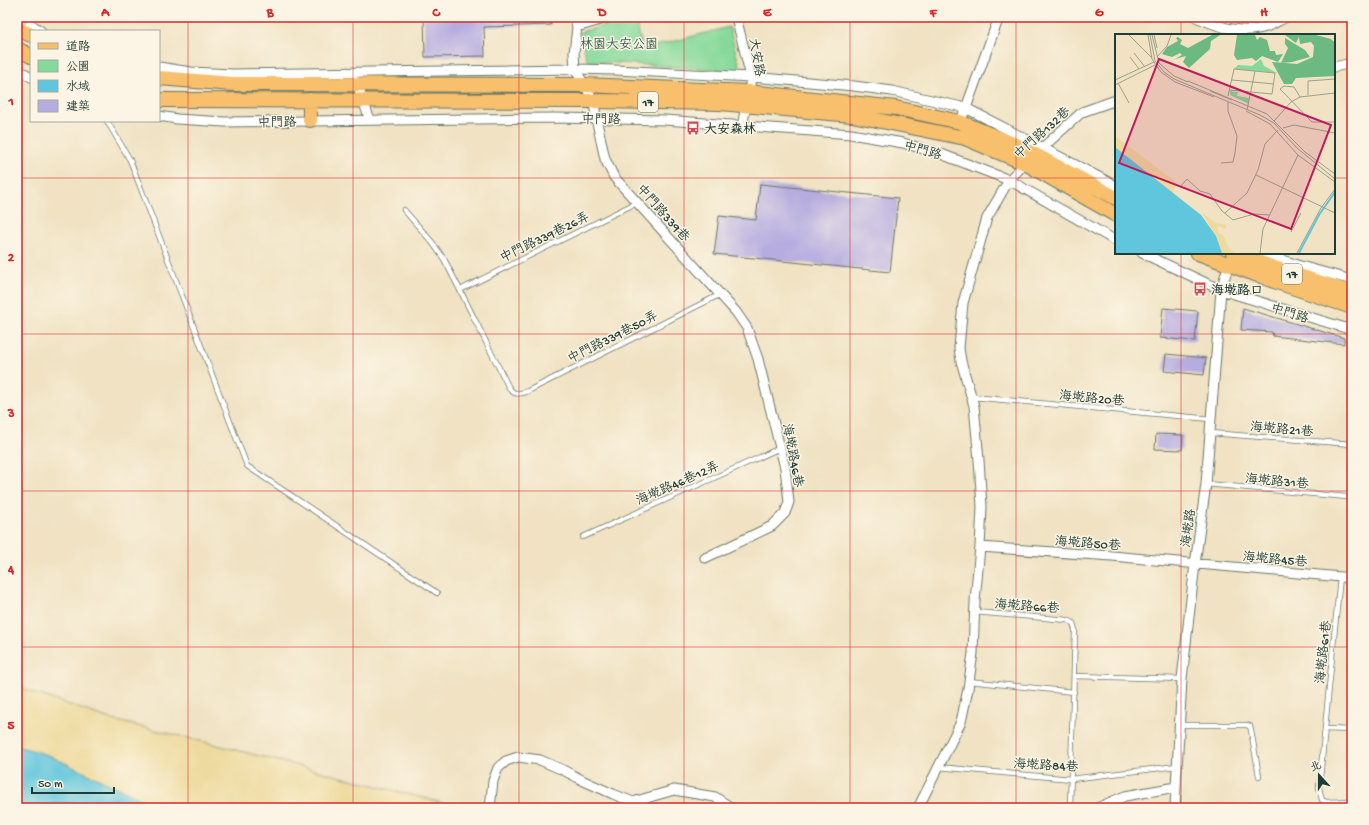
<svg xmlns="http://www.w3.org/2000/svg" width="1369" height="825" viewBox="0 0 1369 825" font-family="'Gochi Hand','LXGW WenKai TC',sans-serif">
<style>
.green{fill:#85d99a;stroke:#528b67}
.sand{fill:#eeda9e;stroke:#868c69}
.water{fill:#60c6dd;stroke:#408288}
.building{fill:#b5ace0}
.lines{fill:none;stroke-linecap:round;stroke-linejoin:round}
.lane-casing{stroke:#687766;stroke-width:6}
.street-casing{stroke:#687766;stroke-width:11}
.secondary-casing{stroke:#687766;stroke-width:14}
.primary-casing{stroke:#687766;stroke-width:16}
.lane{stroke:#fff;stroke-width:4.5}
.street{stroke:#fff;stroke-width:9}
.secondary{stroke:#fce5c4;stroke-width:12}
.primary{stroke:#f8bf6c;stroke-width:14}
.grid{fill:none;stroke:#d62828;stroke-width:1;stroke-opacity:0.55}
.labels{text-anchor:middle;stroke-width:3;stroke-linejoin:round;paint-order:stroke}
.shield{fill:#fcf5e5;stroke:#617469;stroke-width:1}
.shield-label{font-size:12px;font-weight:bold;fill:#1f3d34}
.park-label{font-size:13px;fill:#335c48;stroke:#fcf5e5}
.street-label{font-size:13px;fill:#1f3d34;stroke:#fcf5e5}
.poi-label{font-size:13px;font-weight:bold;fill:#1f3d34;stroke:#fcf5e5;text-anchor:start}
.inset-river{fill:none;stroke:#60c6dd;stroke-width:2}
.inset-road{fill:none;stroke:#9ca08a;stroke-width:1}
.view{fill:#c2185b;fill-opacity:0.15;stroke:#c2185b;stroke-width:2}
.inset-edge{fill:none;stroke:#1f3d34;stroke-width:2}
.neatline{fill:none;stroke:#d62828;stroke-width:1.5}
.grid-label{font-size:13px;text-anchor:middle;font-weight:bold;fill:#d62828}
</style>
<rect width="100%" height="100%" fill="#fcf5e5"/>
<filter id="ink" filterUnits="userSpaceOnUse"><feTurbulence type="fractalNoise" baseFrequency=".025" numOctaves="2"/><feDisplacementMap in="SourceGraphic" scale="8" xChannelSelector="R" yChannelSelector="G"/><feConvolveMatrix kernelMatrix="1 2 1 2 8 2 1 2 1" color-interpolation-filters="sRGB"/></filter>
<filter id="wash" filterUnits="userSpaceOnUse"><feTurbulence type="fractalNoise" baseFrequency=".012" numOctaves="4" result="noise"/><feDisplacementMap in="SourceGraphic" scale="16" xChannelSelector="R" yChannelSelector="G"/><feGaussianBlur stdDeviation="0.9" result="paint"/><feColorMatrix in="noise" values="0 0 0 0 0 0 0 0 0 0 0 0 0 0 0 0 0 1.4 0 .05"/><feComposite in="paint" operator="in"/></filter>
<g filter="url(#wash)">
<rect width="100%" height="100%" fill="#f0e2c3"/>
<path class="green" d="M635,18L643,49L729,27L741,71L587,61L580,32Z"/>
<path class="sand" d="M17,687L113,720L201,741L447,804L452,808H170L145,801L48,755L17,746Z"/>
<path class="water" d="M17,746L48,755L145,801L170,808H17Z"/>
<g id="blocks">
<path class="building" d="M424,17H551V25L484,27L485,56L425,57Z
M760,184L898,198L890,272L714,254L719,216L756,220Z
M1163,308L1198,311L1195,341L1160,338Z
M1243,308L1344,338V344L1273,336L1272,332L1241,330Z
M1166,354L1206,358L1204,375L1164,371Z
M1156,434L1183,435L1182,450L1155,449Z"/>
</g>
</g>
<g filter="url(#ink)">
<use href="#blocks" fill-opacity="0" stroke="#687766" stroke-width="1"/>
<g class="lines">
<g class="lane-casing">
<path id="lane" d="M107,121L130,160L247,466L437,593
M404,210L432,242L444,259L460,290L509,388C514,395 518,394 526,392L721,294
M460,290L638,202
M972,397L1211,419
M1210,433L1352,444
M1206,484L1347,497
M583,537L780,448
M1340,577L1319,788L1322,800L1326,802L1352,801
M975,612L1068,620L1073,623L1075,630L1070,808
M1074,676L1182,679
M969,681L1074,692
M1180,725H1246L1250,726L1251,730L1259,776
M1325,729L1352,730
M938,767L1071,779L1177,766"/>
</g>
<g class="street-casing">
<path id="street" d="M20,17L41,31
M575,17L577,27L574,53L575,69L594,101L596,118L605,159L614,177L736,312L747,328L758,359L785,468L789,502L785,513L772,526L705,558
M736,17L751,77L749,92L742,126
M1196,17C1219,27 1242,35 1266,27C1273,24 1280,20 1287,17
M577,27L610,17
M159,67L191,72L233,74L575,69L615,70L751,77L854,86L892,91L966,108L1116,186
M1334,67L1352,63
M17,69L31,77
M356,81L370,120
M159,116L177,119L224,122L554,118L614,119L665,120L851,134L903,143L941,154L1009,180L1116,241
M960,122L966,108L999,17
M1040,150L1082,112L1116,100
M1142,253L1221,290L1352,330
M1263,253L1297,265L1352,280
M980,547L1112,556L1352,578
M490,808L493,781L498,768L506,761L518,757L540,760L563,770L584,781L613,794L633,802L674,790L715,797L732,808
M918,808L961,722L968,689L973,653L975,601L980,547L982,507L979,460L974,406L961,361L959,348L963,303L987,218L1009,180L1027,161
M1097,808L1125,796L1176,787
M1175,808L1176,787L1182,679L1195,564L1206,484L1221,290L1230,260"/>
</g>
<g class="secondary-casing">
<path id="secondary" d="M17,26L22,20"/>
</g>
<g class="primary-casing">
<path id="primary" d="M17,29L31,35
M17,49L31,56
M159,78L232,84L584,85L749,92L896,108L960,122L1020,147L1116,198
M159,100L594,101L720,103L852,115L965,138L1025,163L1116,215
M310,120V100
M1198,253L1274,281L1352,307
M1233,253L1277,269L1352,293"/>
</g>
<use href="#lane" class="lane"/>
<use href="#street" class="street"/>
<use href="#secondary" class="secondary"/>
<use href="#primary" class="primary"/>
</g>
</g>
<path class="grid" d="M188,17V808M353,17V808M519,17V808M684,17V808M850,17V808M1016,17V808M1181,17V35M17,178H1116M1334,178H1352M1181,253V808M17,334H1352M17,491H1352M17,647H1352"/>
<defs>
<g id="bus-bare" transform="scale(1.08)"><path d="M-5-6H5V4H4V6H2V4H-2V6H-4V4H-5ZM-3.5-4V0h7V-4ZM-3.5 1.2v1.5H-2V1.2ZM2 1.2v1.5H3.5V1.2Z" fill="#d1495b" stroke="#fcf5e5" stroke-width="2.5" paint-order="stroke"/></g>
</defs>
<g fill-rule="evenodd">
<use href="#bus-bare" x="693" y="128"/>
<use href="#bus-bare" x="1200" y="289"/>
</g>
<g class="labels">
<g class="shield">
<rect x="638" y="92" width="20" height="20" rx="3"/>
<rect x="1282" y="264" width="20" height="20" rx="3"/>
</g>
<g class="shield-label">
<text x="648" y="106">17</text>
<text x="1292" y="278">17</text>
</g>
<g class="park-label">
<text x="619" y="48">林園大安公園</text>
</g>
<g class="street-label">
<text transform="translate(758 57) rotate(80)" y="5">大安路</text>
<text transform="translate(601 118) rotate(1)" y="5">中門路</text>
<text transform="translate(277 121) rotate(-1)" y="5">中門路</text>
<text transform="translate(1041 132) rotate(-42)" y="5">中門路132巷</text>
<text transform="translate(923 149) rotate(16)" y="5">中門路</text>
<text transform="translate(664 212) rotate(48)" y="5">中門路339巷</text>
<text transform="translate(544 236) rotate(-26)" y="5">中門路339巷26弄</text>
<text transform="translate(1290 312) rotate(17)" y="5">中門路</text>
<text transform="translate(612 336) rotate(-27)" y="5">中門路339巷50弄</text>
<text transform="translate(1092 397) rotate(5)" y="5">海墘路20巷</text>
<text transform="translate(1282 428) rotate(5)" y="5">海墘路21巷</text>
<text transform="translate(794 455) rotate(79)" y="5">海墘路46巷</text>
<text transform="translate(1277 480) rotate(5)" y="5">海墘路31巷</text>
<text transform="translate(677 482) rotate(-24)" y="5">海墘路46巷12弄</text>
<text transform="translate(1187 528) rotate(-82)" y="5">海墘路</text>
<text transform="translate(1088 542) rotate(4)" y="5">海墘路50巷</text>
<text transform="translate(1275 558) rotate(5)" y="5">海墘路45巷</text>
<text transform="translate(1027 605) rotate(4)" y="5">海墘路66巷</text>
<text transform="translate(1322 652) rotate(-84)" y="5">海墘路61巷</text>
<text transform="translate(1046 764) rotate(3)" y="5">海墘路84巷</text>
</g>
<g class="poi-label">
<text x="704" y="133">大安森林</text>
<text x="1211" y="294">海墘路口</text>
</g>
</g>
<g transform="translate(1115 34)">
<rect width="220" height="220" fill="#f0e2c3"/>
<path d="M146,25L149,32L162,39L119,35L123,31L137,32ZM115,57L123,58L122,62L134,64V70L115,61Z" fill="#85d99a"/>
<path d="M97,1H105L96,7L95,15L74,34L68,28L71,22L60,25L67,21L65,19L57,23L47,20L52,13L63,7L61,4L63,3L67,6L65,10L73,14ZM122,1H140L142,6L145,3L152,6L155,17H160L161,21L168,20L163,28L147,22L141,27L137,24L122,26L119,21ZM170,1H201L216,5L220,9V42L181,44L177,50H169L157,28L182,30L198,23L199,12L196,8L185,10L184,3L181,9ZM170,4L190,16L195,23L177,28L166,29L173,14L170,10Z" fill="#6cb982"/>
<path d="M0,102L61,148L58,159L0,113ZM87,179L101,189L111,191V195L103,192V199L108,201L114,215L120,219H107L101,202Z" fill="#eeda9e"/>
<path d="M0,113L86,181L101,202L107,219H0Z" fill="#60c6dd"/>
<path class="inset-river" d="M184,219L204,181L220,158"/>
<path class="inset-road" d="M14,1L37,24M33,1L37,25L46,38L60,48L99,63M35,1L40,27L49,38L59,45L145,81L159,89L182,114L220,145M37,1L44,29L59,42L73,48M39,1L42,14M19,19L30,33M15,23L24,35M42,23L52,12L56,1M0,46L39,28M117,46L159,50M73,47L152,80L190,118L220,140M3,49L14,69M0,51L40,31M95,57L117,66M193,61V47L220,45M113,62L119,35L160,39L157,60L115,56M185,63L179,53L169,52L165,55L197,88H220M132,76L140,37M131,77L155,90L183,121L220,148M159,87L176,68L185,63L220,59M168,94L179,91L220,99M106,129L118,128L120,119L122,102L113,77V68M141,141L220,179M66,152L72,145L85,157L95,160L107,177L118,186L139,180L154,181M110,179L132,159L143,136L150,110L163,96M176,198L186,179M145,219L148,195L183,121M182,219L206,174L220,155"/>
<path class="view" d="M44,25L216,91L176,195L4,129Z"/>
<rect width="220" height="220" class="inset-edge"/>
</g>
<rect width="1369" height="825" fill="none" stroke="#fcf5e5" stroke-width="44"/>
<rect x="30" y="30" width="130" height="92" fill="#fcf5e5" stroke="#a4ab9e"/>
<rect x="38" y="43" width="20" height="6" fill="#f8bf6c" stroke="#a4ab9e"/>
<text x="66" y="50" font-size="12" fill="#1f3d34">道路</text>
<rect x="38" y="60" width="20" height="12" fill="#85d99a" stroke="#a4ab9e"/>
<text x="66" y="70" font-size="12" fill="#1f3d34">公園</text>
<rect x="38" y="80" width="20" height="12" fill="#60c6dd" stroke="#a4ab9e"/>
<text x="66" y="90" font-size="12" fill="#1f3d34">水域</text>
<rect x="38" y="100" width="20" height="12" fill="#b5ace0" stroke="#a4ab9e"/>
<text x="66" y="110" font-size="12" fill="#1f3d34">建築</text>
<g transform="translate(1319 775) rotate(339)" stroke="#fcf5e5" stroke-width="3" paint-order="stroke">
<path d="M0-3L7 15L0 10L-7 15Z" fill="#1f3d34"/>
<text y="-6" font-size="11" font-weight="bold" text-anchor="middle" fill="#1f3d34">北</text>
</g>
<path d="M32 787v6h82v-6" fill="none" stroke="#1f3d34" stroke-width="2"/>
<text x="38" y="787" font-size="12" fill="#1f3d34" stroke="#fcf5e5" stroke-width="3" paint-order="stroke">50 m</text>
<rect x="22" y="22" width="1325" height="781" class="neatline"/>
<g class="grid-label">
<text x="105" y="16">A</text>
<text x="270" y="16">B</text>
<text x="436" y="16">C</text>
<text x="602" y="16">D</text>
<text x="767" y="16">E</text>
<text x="933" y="16">F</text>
<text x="1099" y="16">G</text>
<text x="1264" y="16">H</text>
<text x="11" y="105">1</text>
<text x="11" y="261">2</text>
<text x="11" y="417">3</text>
<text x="11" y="573">4</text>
<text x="11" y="729">5</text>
</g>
</svg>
